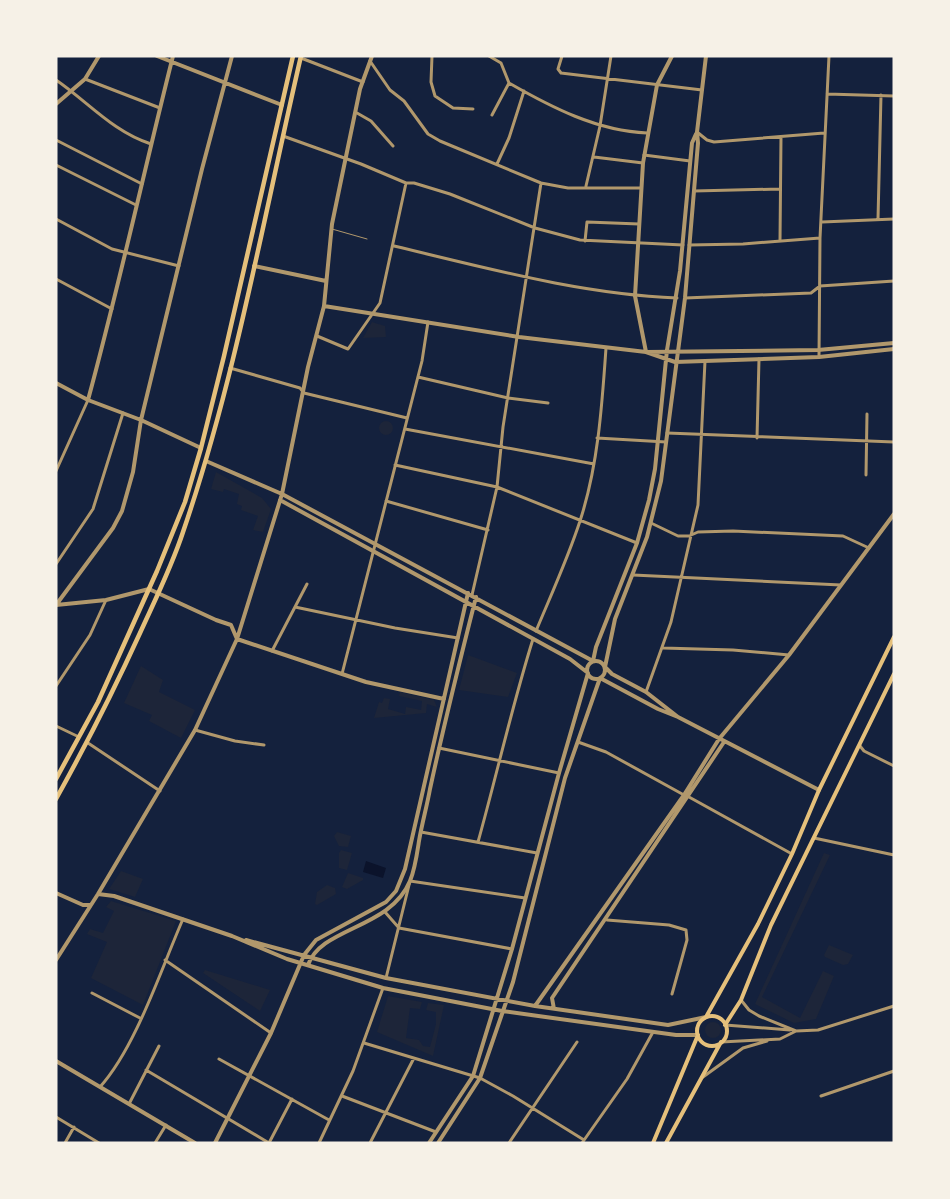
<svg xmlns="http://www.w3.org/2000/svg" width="950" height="1199" viewBox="0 0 950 1199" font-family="Ubuntu,sans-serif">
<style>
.green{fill:#1d2539}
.water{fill:#0b132b}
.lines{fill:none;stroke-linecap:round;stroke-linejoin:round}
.service{stroke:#b1986c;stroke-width:1}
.minor{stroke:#b1986c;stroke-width:3}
.tertiary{stroke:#b1986c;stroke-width:4}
.secondary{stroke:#e5c07b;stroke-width:4}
.primary{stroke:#e5c07b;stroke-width:4.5}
</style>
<rect width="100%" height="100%" fill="#14213d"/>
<path class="green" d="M372,322L385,326L386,337L363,338Z
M379 428a7 7 0 1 1 14 0a7 7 0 1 1-14 0Z
M216,472L262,498L271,509L263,532L253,530L258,516L241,510L242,506L237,504L239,494L224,489L223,492L211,489Z
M468,655L517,673L508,697L459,690Z
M141,666L163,680L159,692L195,710L181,738L149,721L152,715L124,703Z
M400,692L434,700L437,707L427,704L426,713L374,718L379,702L382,703L384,698L390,699L388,709L405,714L406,707L421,710L422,701L399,696Z
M337,832L351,836L348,847L339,846L334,836Z
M341,850L352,853L347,870L339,868V853Z
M824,853L830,855L762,997L800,1018L823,971L834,976L816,1019L794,1023L755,1004Z
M121,871L143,879L135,897L109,889Z
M348,873L363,878V880L347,889L342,887Z
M327,885L335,888L336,894L317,905L315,904L317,892Z
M111,901L176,921L143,1005L91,978L107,942L87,934L90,929L103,933L114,911L106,907Z
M829,945L853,955L848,964L843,965L825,957L824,955Z
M205,970L270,990L260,1011L203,973Z
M388,996L422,1002L420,1009L410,1008L406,1038L419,1040L423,1046L430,1047L436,1024V1012L426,1010L428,1003L444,1005L433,1056L377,1032Z
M705 1030a8 8 0 1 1 16 0a8 8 0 1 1-16 0Z"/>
<path class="water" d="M366,861L386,868L383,878L363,872Z"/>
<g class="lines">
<path class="service" d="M332,229L367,239"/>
<path class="minor" d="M432,56L431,82L435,96L453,108L473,109
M489,56L501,63L509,83C551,107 597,131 647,133
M562,56L558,69L561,73L702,90
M301,58L363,82
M370,61L390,90L404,101L428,134L440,141L541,183L568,188H641
M85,79L160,108
M56,80C87,101 113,132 151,144
M827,94L894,96
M357,113L371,121L393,146
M492,115L509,83
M697,132L707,140L714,142L824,133
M283,136L361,164L406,183H414L450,194L535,228L580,240L683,245
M56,140L142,184
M644,155L690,161
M594,157L643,163
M497,164L509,138L524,91
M56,165L136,205
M586,186L600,126L611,56
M694,191L780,189
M56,219L112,249L179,266
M878,219L881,95
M822,222L894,219
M585,241L587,222L639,224
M780,241L781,137
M689,245L743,244L820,238
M394,246C487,268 580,294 677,298
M56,279L112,309
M685,298L811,293L820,286L894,281
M317,336L348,349L380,303L406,183
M819,357L820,238L829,56
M230,368L300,388L304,393L407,418
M418,377L508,398L548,403
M405,429L594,464
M667,433L894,442
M597,438L666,442
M757,438L759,359
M395,465L497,487L637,543
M56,471L88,400
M866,475L867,414
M386,501L488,530
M651,523L678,536H689L698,532L733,531L843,536L869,548
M56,564L93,509L123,413
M633,575L841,585
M472,595L497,487L503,427L541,183
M295,607L395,628L458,638
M536,631C551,595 568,558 580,521C598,466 602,406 606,348
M663,648L733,650L789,655
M272,651L307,584
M342,674L422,361L428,322
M56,686L90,635L106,600
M646,692L671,622L698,505L705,361
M56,726L79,737
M195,730L235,741L264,745
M578,742L606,752L684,795
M88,743L160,791
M860,746L864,751L894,766
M439,748L559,773
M689,797L792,854
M421,832L537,853
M814,838L894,855
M478,842C497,774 512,706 533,639
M385,912L399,928L512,949
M607,920L669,925L686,930L687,940L672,994
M165,960L271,1033
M386,978L410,881L525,898
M92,993L140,1018
M741,1000L749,1010L759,1016L796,1031L818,1030L894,1006
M725,1025L790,1030
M721,1042L780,1039L796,1031
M364,1043L480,1078L513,1096L584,1140
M219,1059L329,1120
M146,1070L269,1143
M703,1077L743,1048L767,1041
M100,1087C136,1047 161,969 183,919
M342,1096L436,1132
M821,1096L894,1071
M129,1104L159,1046
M56,1117L99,1143
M65,1143L74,1127
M155,1143L166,1125
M269,1143L292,1099
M319,1143L353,1071L383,988
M370,1143L414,1058
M509,1143L577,1042
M582,1143L627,1079L653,1032"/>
<path class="tertiary" d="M157,56L282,105
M672,56L657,85L643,163L635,296L646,352L818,350L894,343
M56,104L85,79L99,56
M254,266L326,281
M324,306L519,337L646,352L675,362L819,357L894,349
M56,383L88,400L141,420L201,448
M88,400C119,286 144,171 173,56
M206,461L282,494L593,661L596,647L637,543L649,500L655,469L667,350L680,271L692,143L696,134
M280,500L570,659L588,673L559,773L512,949L473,1076L429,1143
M56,605L113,528L122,511L133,472L141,420L202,169L232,56
M56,605L106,600L149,589L216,620L231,625L237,639L366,682L444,699
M587 670a9 9 0 1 1 18 0a9 9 0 1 1-18 0Z
M678,717L819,790
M56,893L83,905H91
M98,894L114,896L232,936L287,959L383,988L502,1011L676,1035H698
M246,940L386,978L535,1006L668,1025L706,1017
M56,960L98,894L195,730L237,639L282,494L308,367L324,306L332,224L360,89L372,56
M308,965C321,927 390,929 410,881C415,869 417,854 419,841C422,823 427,806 430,789C444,724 460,660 476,597
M535,1006L684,795L719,739L789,655L894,514
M554,1009L552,998L724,742
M56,1061L195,1143
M215,1143L271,1033L304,955L316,940L386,902L396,891L405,869L468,593
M438,1143L480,1078L513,982L565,778L600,678L658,709L678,717L646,692L612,674L605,667L615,619L647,537L661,481L685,298L698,143L697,132L706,56"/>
<path class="secondary" d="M697 1031a15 15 0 1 1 30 0a15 15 0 1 1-30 0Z
M706,1017L758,924L792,854L819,790L894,637
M725,1025L741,1000L771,925L894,674
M653,1143L698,1035
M666,1143L721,1042"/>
<path class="primary" d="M56,779L98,702L157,571L185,502L201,448L224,356L293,56
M56,799C86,745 114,690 140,633C155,600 172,566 183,532C236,377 264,215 301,56"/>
</g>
<rect width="950" height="1199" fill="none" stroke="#f6f1e7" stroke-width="115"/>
</svg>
